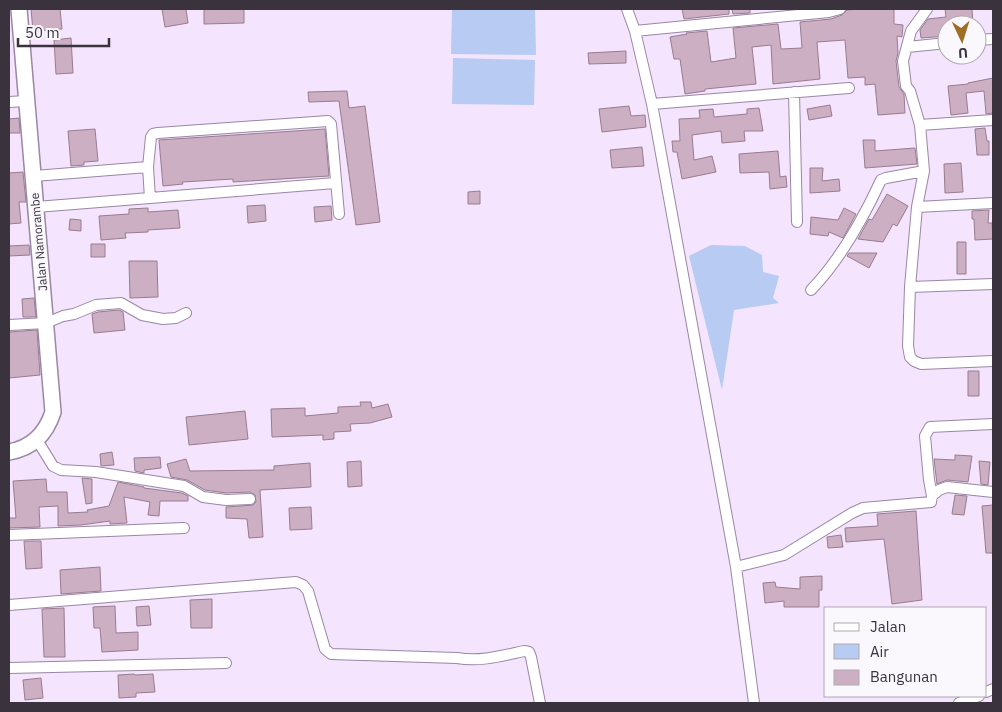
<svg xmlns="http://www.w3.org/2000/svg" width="1002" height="712" viewBox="0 0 1002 712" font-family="'IBM Plex Sans',sans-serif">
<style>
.water{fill:#b8cbf3}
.building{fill:#cdafc4;stroke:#987c8f}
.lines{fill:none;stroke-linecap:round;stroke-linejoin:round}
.street-casing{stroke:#9987a3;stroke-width:12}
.secondary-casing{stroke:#9987a3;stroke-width:18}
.street{stroke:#fff;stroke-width:10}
.secondary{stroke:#fff;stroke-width:15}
.labels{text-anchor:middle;stroke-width:4.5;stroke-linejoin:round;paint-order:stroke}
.street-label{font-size:12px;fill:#3a333e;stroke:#faf7fd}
</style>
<rect width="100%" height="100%" fill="#f4e4fd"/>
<path class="water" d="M495,9H535L536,55L451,54L452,10H488Z
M453,58L535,60L534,105L452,104Z
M711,245L745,246L762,255L763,272L779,276L773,298L779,303L734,310L722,390L689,256Z"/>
<path class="building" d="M31,9H60L62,29L33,31Z
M162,9H186L188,23L165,27Z
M204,9H244V23L204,24Z
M682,9H729V14L684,19Z
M732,9H750V13L733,14Z
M861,9H894V24L903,25L902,37L897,36L898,53L896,61L899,87L904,94L905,113L878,115L875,84L865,85V77L848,78L845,40L817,42L820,79L773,84L771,45L752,47L756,84L705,89V91L685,94L680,59H674L670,37L687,34L686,33L707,31L711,62L736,58L733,28L778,24L781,49L802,48L800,22L831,19L842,15L847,10Z
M945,9H972L973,25H947V36L921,38L920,30L928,19L946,17Z
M71,38L73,73L56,74L54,40Z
M626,51V63L589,64L588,53Z
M993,78V113L986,114L984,91L966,93L968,113L951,115L948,86L968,84V83Z
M347,91L349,108L365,106L380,222L356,225L339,101L309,102L308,92Z
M830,105L832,116L809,120L807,109Z
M629,106L631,116L645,115L646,127L602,132L599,109Z
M759,108L763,131H744L745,141L722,143L721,131L692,135L694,160L712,156L716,172L682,179L677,152H673L672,141H680L679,119L700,118L699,110L713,109L714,117L747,114V109Z
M19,118L20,133H9V119Z
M985,128L987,141H989V155H977L975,129Z
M95,129L98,161L84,162V165L71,166L68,131Z
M325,129L329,176L233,182V179L182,182L183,184L163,186L159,140Z
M863,140H875V151L915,148L917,164L865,168Z
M642,147L644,166L612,168L610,150Z
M778,151L780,177L786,176L787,187L770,189L769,172L740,173L739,154Z
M961,163L963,192L945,193L944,164Z
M810,168H823L822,181L839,179L840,191L810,193Z
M23,172L26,202H19L21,223L9,224V173Z
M480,191V204H468V192Z
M887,194L908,206L897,226L893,224L883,242L858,239L869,219L872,220Z
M265,205L266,221L248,223L247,206Z
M331,206L332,220L315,222L314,207Z
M148,208V212L178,210L180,228L148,230V232L125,233L126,238L101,240L99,216L129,214V209Z
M844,208L856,214L843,238L829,232L828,236L810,234L811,217L838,220Z
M989,210L988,223H992L993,239L975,240L974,219H972V211Z
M70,219L81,220V231L69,230Z
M957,242H966V274H957Z
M91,244H105V257H91Z
M29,245L30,255L9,256V246Z
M849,253H877L869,268L847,256Z
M129,261H157L158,297L130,298Z
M34,298L36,317H23L22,299Z
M119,310L123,312L125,330L94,333L92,314L98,312Z
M37,330L40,375L9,378V332Z
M968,371H979V396H968Z
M360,402H371L372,408L388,404L392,417L370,423L350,424L351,431L334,432V439L323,440V435L272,437L271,409L305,408V416L338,413V407L361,406Z
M245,411L248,439L189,445L186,417Z
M112,452L114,465L101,466L100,454Z
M955,455L972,456L968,482L947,480L937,484L934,459L955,460Z
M160,457L161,468L144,470V473L135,471L134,458Z
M186,459L190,471L274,470V466L310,463L311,487L260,490L263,537L249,538L247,519L226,518V507L253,505L256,502L255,495L250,492L226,493L205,490L187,480L171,477L167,464Z
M361,461L362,486L348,487L347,462Z
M979,461L990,462L988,485L981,484Z
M82,478L92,479V503L86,504Z
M46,479L47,492H67L68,513L88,512L87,510L109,506L118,482L144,487V488L182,493L188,496V501H160L159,516L148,515L150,502L124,497L127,523L110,524V521L81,525L58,526V506L39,507L40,527L9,528V518H16L13,481Z
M955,495L967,496L964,515L952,514Z
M993,505V553H986L982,506Z
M311,507L312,529L290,530L289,508Z
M916,511L922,600L892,604L884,539L846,542L845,528L878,526L877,514Z
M841,535L843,547L828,548L827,537Z
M24,541H41L42,568L26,569Z
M100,567L101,591L61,594L60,570Z
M822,576V590H819V607H784V601L765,603L763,583L775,582L776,587L800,589V577Z
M212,599V628H191L190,600Z
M115,606L116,633L138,632V650L102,652L100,628H94L93,607Z
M149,606L151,625L137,626L136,607Z
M64,608L65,657H44L42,609Z
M134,674L135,675L153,674L155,692L136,693V697L119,698L118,675Z
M41,678L43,698L25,700L23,680Z"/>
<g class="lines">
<g class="street-casing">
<path id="street" d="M627,9L635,31L652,104L736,567L754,703
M927,9L911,31L903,61L906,86L910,91L920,125L924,171L917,207L910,287L908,346L910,357L914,361L921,364L993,361
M635,31L829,12L840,9
M977,40L993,39
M907,47L947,43
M794,92L797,222
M9,102L26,101
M652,104L849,88
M920,125L993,120
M34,176L148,167
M335,183L150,198L148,167L151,137L153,134L158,133L328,121L331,124L339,214
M36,207L150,198
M917,207L993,203
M910,287L993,284
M811,290C841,259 863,219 881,180L886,178L924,171
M9,325L46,323L63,316L74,314L96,305L121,303L142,315L163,319L176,318L186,313
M37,440L53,466L61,470L96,472L184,486L203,497L226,500L250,499
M932,496L939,490L947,487L993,492
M9,535L184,528
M736,567L784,555L852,513L863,508L931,502L932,496L929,480L925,436L930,427L993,424
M9,605L296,582L303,585L308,591L325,649L331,654L457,658C480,662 501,656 524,651L529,652L531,657L540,703
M9,668L226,663
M986,692L993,689
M959,703L979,696"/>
</g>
<g class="secondary-casing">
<path id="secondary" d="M9,452C32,448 46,434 53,412L19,9"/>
</g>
<use href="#street" class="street"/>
<use href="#secondary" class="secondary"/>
</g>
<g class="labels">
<g class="street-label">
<text transform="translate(39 242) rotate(-95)" y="4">Jalan Namorambe</text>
</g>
</g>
<rect width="1002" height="712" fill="none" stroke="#3a333e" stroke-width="20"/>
<rect x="824" y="607" width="162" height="90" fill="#faf7fd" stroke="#ada9b1"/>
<rect x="834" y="623" width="25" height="8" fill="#ffffff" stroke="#ada9b1"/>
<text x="870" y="632" font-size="15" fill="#3a333e">Jalan</text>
<rect x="834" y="644" width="25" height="15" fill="#b8cbf3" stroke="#ada9b1"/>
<text x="870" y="657" font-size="15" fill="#3a333e">Air</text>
<rect x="834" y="670" width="25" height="15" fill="#cdafc4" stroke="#ada9b1"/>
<text x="870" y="682" font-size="15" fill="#3a333e">Bangunan</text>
<g transform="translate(962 40) rotate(176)"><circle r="24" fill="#faf7fd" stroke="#ada9b1"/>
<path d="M0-4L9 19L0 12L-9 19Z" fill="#9f6e23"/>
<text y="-8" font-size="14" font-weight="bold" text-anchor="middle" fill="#3a333e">U</text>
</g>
<path d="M18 38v8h91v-8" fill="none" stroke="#3a333e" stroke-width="2.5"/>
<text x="25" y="38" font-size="15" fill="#3a333e" stroke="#faf7fd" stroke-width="4" paint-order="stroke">50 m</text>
</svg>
